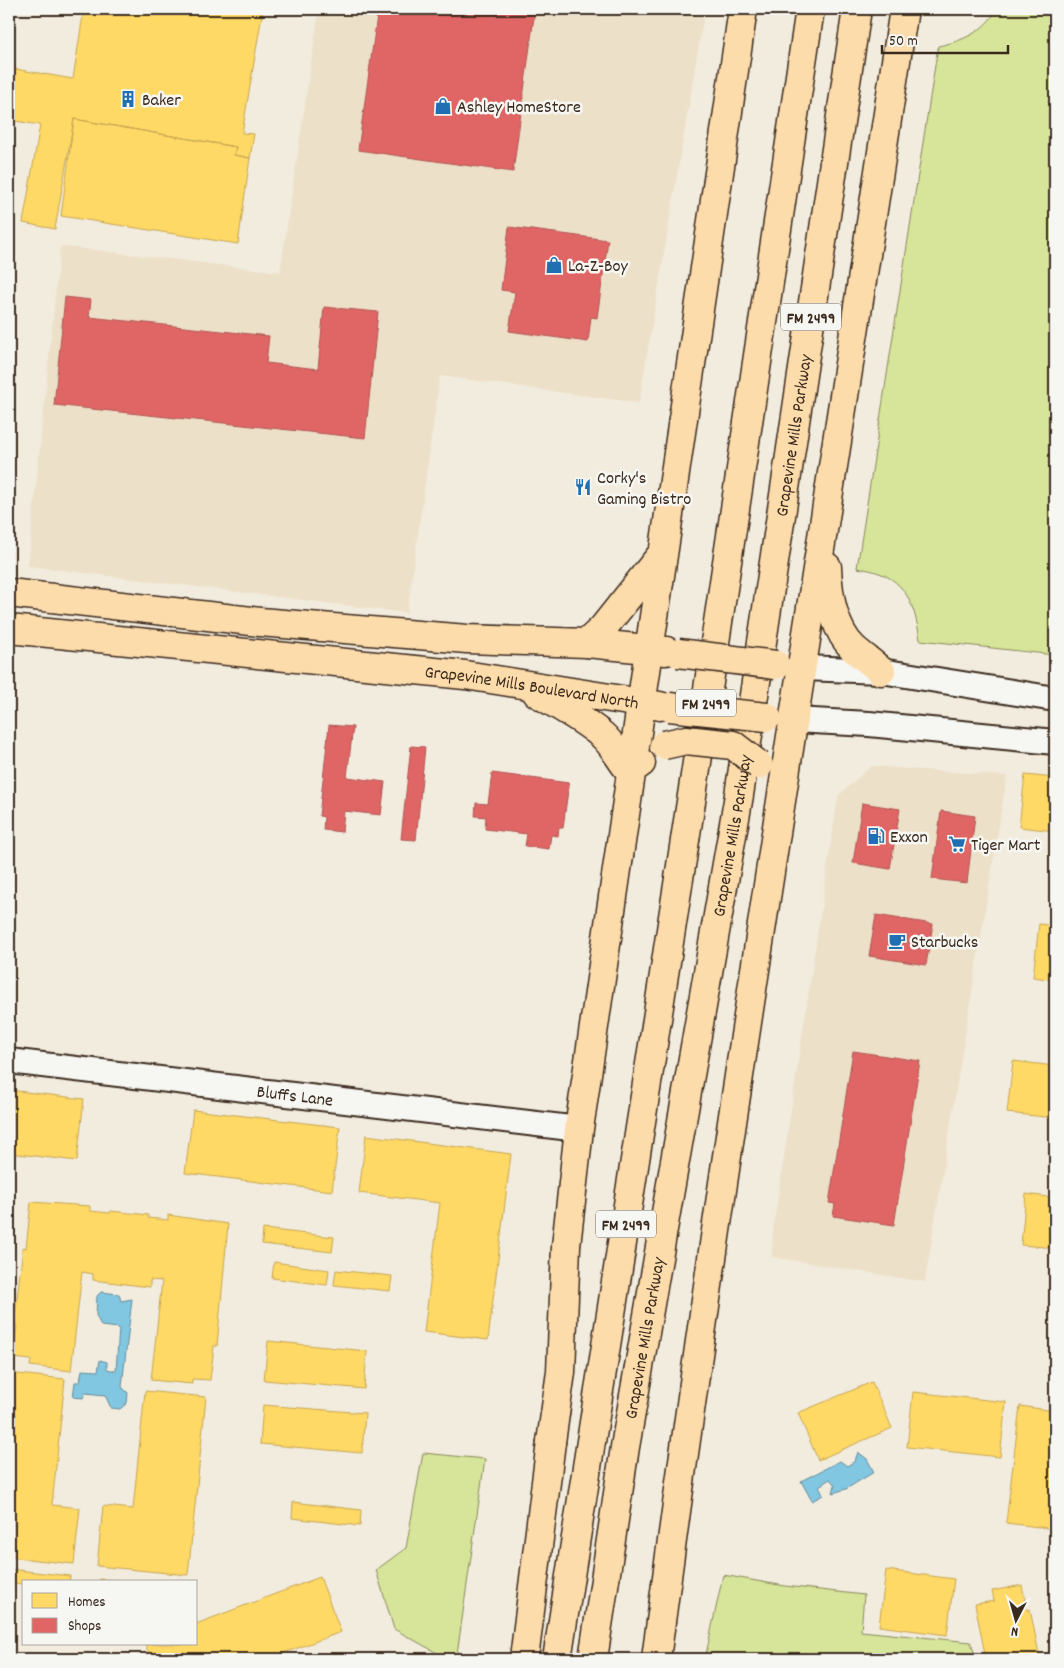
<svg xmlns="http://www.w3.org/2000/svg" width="1064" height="1668" viewBox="0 0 1064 1668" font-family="Dekko,sans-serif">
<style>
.built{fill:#ede0c8}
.green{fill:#d6e599;stroke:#88885c}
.water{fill:#81c7e2;stroke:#658894}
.homes{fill:#ffd966;stroke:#c4a450}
.shops{fill:#e06666;stroke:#ae5450}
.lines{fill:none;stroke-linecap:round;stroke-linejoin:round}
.minor-casing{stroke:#3b2a1e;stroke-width:28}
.major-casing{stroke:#3b2a1e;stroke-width:31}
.highway-casing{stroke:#3b2a1e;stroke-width:31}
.minor{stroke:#f6f6f2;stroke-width:24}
.major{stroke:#fddcac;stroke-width:28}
.highway{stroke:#fddcac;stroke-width:28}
.major-bridge-casing{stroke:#3b2a1e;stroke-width:31;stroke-linecap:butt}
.major-bridge{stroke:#fddcac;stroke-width:28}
.labels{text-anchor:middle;stroke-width:5;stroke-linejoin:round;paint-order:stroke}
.shield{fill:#f6f6f2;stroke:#73675e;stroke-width:1}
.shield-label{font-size:16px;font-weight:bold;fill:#3b2a1e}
.poi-label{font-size:18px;fill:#3b2a1e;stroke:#f6f6f2;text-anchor:start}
.street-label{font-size:18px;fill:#3b2a1e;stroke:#f6f6f2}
</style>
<rect width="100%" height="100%" fill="#f2ecdf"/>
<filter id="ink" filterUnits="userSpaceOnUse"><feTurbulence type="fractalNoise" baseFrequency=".02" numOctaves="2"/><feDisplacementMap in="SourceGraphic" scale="10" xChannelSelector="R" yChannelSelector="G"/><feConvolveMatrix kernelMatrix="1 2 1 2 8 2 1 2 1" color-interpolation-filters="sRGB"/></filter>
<g filter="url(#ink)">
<path class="built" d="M319,9H705L639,403L440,376L407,613L28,566L60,246L280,272Z
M871,766L1007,776L925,1282L772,1257L773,1229L838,796Z"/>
<path class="green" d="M997,9H1055V655L920,640C914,598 902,573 857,568L938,46C963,41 984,32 997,9Z
M423,1453L485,1459L457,1654L448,1659L394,1629L376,1570L406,1548Z
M723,1575L785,1586L864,1595L861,1631L971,1642L976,1659H705Z"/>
<path class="water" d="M101,1292L119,1294L121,1301L132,1299L123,1377L122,1387L128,1393L127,1403L120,1409L111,1408L105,1395L85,1393L83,1398L73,1397L75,1382H80L82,1370L98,1371L100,1360L107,1362V1369L116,1371L119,1328L101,1326L96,1315L97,1296Z
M858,1452L867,1459L874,1472L846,1489L833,1493L835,1485L830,1479L819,1486L823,1495L812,1501L801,1481L840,1461L847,1466L855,1461Z"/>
<path class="homes" d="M84,9H263L242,133L254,134L250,158L234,155L236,147L74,119L55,229L23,223L40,125L9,120V68L73,79Z
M74,119L236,147L234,155L250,158L238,244L61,216Z
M1025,775L1055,778V831L1019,827Z
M1039,924L1055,926V980L1033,977Z
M1013,1061L1055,1066V1118L1007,1113Z
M9,1090L84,1099L77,1161L9,1153Z
M193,1110L340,1127L332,1191L185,1173Z
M366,1135L511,1154L488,1340L424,1332L440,1203L359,1193Z
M1026,1194L1055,1198V1248L1021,1245Z
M31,1202L90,1206V1211L110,1213L111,1211L148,1215V1218L168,1220V1215L228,1224L217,1346H214L210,1380L192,1379V1384L151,1380L162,1281L150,1280V1287L93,1280V1274L82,1272L71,1371L30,1366L31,1360L13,1358L17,1324H14L23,1247L26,1248Z
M263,1229L334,1237L332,1252L262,1244Z
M274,1262L329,1270L327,1285L272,1278Z
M336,1270L392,1276L390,1291L334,1285Z
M268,1341L367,1351L364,1389L264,1380Z
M9,1373L65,1379L52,1505L80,1508L74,1564L9,1557Z
M872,1382L892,1428L818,1460L798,1413Z
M145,1391L206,1397L188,1575L97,1566L103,1506L133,1509Z
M913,1392L1006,1402L1000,1457L907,1447Z
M263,1405L365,1413L362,1453L260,1444Z
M1020,1406L1055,1411V1529L1006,1523Z
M293,1502L361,1510L360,1526L292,1518Z
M9,1569L70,1576L69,1582H24V1584L9,1583Z
M886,1570L954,1579L947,1635L879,1626Z
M320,1577L341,1632L268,1659H151L145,1644H196V1624Z
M100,1579L126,1582H100Z
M1022,1585L1027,1610L1030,1609L1040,1659H986L975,1604L994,1601L992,1591Z"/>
<path class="shops" d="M378,9H535L513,172L358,150Z
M509,227L608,240L597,318L591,317L588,342L509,331L515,292L501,290Z
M65,297L91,300L89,317L269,336L266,363L318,369L324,307L378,312L365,438L54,405Z
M329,725L353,727L347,777L385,782L381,815L344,811L342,832L323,830L324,817L319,816Z
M411,746L425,747L416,840L401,839Z
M492,773L569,783L563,828H559L558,836L551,835L549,849L525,846L527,834L485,829L486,817L475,816L476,803L488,804Z
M862,803L900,809L890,869L853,863Z
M941,811L975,816L967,883L932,879Z
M876,915L933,924L926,965L869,956Z
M853,1051L920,1061L894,1225L833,1216L835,1204L829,1203Z"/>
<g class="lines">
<g class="minor-casing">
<g id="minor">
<path d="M803,668L881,671L1055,699"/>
<path d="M794,720L869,724L1055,742"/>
<path id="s1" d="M9,1061L579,1129"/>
</g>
</g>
<g class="major-casing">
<g id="major">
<path d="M827,567C828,593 833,628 853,648C862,656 872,663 881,671"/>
<path d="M9,593L260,622L467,639L587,643L666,651"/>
<path id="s2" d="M9,629L465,675L660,706"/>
<path d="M587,643L603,628L662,554"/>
<path d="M537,693C559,706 582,718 602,735C613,744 620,760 630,771L641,763"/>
<path d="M551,1442L561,1372L566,1246L579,1129L743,9"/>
<path d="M656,1659C729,1108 820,559 904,9"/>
</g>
</g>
<g class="highway-casing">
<g id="highway">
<path d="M524,1659L551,1442"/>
<path d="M557,1659L693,789L810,9"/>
<path id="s3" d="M593,1659L625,1447L739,795L857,9"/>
</g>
</g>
<use href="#minor" class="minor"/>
<use href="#major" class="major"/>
<use href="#highway" class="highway"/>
<g class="major-bridge-casing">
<path id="major-bridge" d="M678,653L776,665
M669,707L767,717
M664,745L686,740L733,745L759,765"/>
</g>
<use href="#major-bridge" class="major-bridge"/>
</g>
</g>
<defs>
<g id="building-bare" transform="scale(1.35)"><path d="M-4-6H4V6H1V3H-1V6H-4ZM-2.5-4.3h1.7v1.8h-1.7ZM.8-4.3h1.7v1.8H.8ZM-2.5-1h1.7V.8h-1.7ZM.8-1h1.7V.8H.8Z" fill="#1f6fb2" stroke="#f6f6f2" stroke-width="2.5" paint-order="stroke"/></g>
<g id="shop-bare" transform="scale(1.35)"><path d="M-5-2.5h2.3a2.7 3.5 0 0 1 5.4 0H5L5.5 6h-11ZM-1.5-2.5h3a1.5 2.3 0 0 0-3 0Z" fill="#1f6fb2" stroke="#f6f6f2" stroke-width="2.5" paint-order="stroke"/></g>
<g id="restaurant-bare" transform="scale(1.35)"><path d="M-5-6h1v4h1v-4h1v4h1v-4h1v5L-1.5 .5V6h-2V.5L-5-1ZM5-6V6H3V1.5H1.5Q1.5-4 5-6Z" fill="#1f6fb2" stroke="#f6f6f2" stroke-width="2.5" paint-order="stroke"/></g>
<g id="fuel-bare" transform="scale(1.35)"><path d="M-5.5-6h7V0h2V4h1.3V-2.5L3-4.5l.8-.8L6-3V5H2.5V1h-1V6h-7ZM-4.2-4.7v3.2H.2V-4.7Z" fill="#1f6fb2" stroke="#f6f6f2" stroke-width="2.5" paint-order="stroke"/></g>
<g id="supermarket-bare" transform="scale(1.35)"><path d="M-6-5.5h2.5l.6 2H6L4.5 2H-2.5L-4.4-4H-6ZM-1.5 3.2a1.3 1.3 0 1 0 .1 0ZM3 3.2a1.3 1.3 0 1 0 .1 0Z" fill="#1f6fb2" stroke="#f6f6f2" stroke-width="2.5" paint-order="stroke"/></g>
<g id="cafe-bare" transform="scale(1.35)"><path d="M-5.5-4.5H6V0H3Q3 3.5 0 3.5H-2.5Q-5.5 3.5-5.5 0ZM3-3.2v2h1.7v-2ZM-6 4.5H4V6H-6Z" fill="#1f6fb2" stroke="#f6f6f2" stroke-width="2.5" paint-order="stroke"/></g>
</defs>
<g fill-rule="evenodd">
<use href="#building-bare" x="128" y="99"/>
<use href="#shop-bare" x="443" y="106"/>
<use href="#shop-bare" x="554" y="265"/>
<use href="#restaurant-bare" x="583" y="487"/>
<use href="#fuel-bare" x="876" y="836"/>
<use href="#supermarket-bare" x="957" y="844"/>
<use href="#cafe-bare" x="897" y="941"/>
</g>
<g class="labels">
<g class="shield">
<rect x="781" y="303.5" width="60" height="27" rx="4"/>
<rect x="676" y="689.5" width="60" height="27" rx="4"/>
<rect x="596" y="1210.5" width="60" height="27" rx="4"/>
</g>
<g class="shield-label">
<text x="811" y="323">FM 2499</text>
<text x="706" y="709">FM 2499</text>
<text x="626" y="1230">FM 2499</text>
</g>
<g class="poi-label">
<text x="142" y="105">Baker</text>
<text x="457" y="112">Ashley HomeStore</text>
<text x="568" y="271">La-Z-Boy</text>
<text x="597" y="483">Corky's<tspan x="597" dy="21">Gaming Bistro</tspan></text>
<text x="890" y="842">Exxon</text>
<text x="971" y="850">Tiger Mart</text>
<text x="911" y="947">Starbucks</text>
</g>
<g class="street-label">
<text dy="6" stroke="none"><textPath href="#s3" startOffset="1240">Grapevine Mills Parkway</textPath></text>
<text dy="6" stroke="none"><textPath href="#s2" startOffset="526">Grapevine Mills Boulevard North</textPath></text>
<text dy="6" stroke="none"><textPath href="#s3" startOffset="835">Grapevine Mills Parkway</textPath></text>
<text dy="6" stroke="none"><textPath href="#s1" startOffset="288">Bluffs Lane</textPath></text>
<text dy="6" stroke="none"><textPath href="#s3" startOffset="325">Grapevine Mills Parkway</textPath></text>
</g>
</g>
<rect width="1064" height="1668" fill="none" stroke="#f6f6f2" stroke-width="30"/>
<rect x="15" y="15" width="1034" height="1638" fill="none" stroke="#3b2a1e" stroke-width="2" filter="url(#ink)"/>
<rect x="22" y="1580" width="175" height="65" fill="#f6f6f2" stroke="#aba49d"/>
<rect x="32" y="1593" width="25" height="15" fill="#ffd966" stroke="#aba49d"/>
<text x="68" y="1606" font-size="15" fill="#3b2a1e">Homes</text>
<rect x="32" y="1618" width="25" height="15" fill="#e06666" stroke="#aba49d"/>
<text x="68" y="1630" font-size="15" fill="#3b2a1e">Shops</text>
<g transform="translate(1016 1620) rotate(186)" stroke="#f6f6f2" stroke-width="4" paint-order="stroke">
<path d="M0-4L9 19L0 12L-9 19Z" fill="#3b2a1e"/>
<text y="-8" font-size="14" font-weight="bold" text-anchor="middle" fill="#3b2a1e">N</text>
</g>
<path d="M882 45v8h126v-8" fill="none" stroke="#3b2a1e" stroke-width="2.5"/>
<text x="889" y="45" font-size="15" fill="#3b2a1e" stroke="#f6f6f2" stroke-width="4" paint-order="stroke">50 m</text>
</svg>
